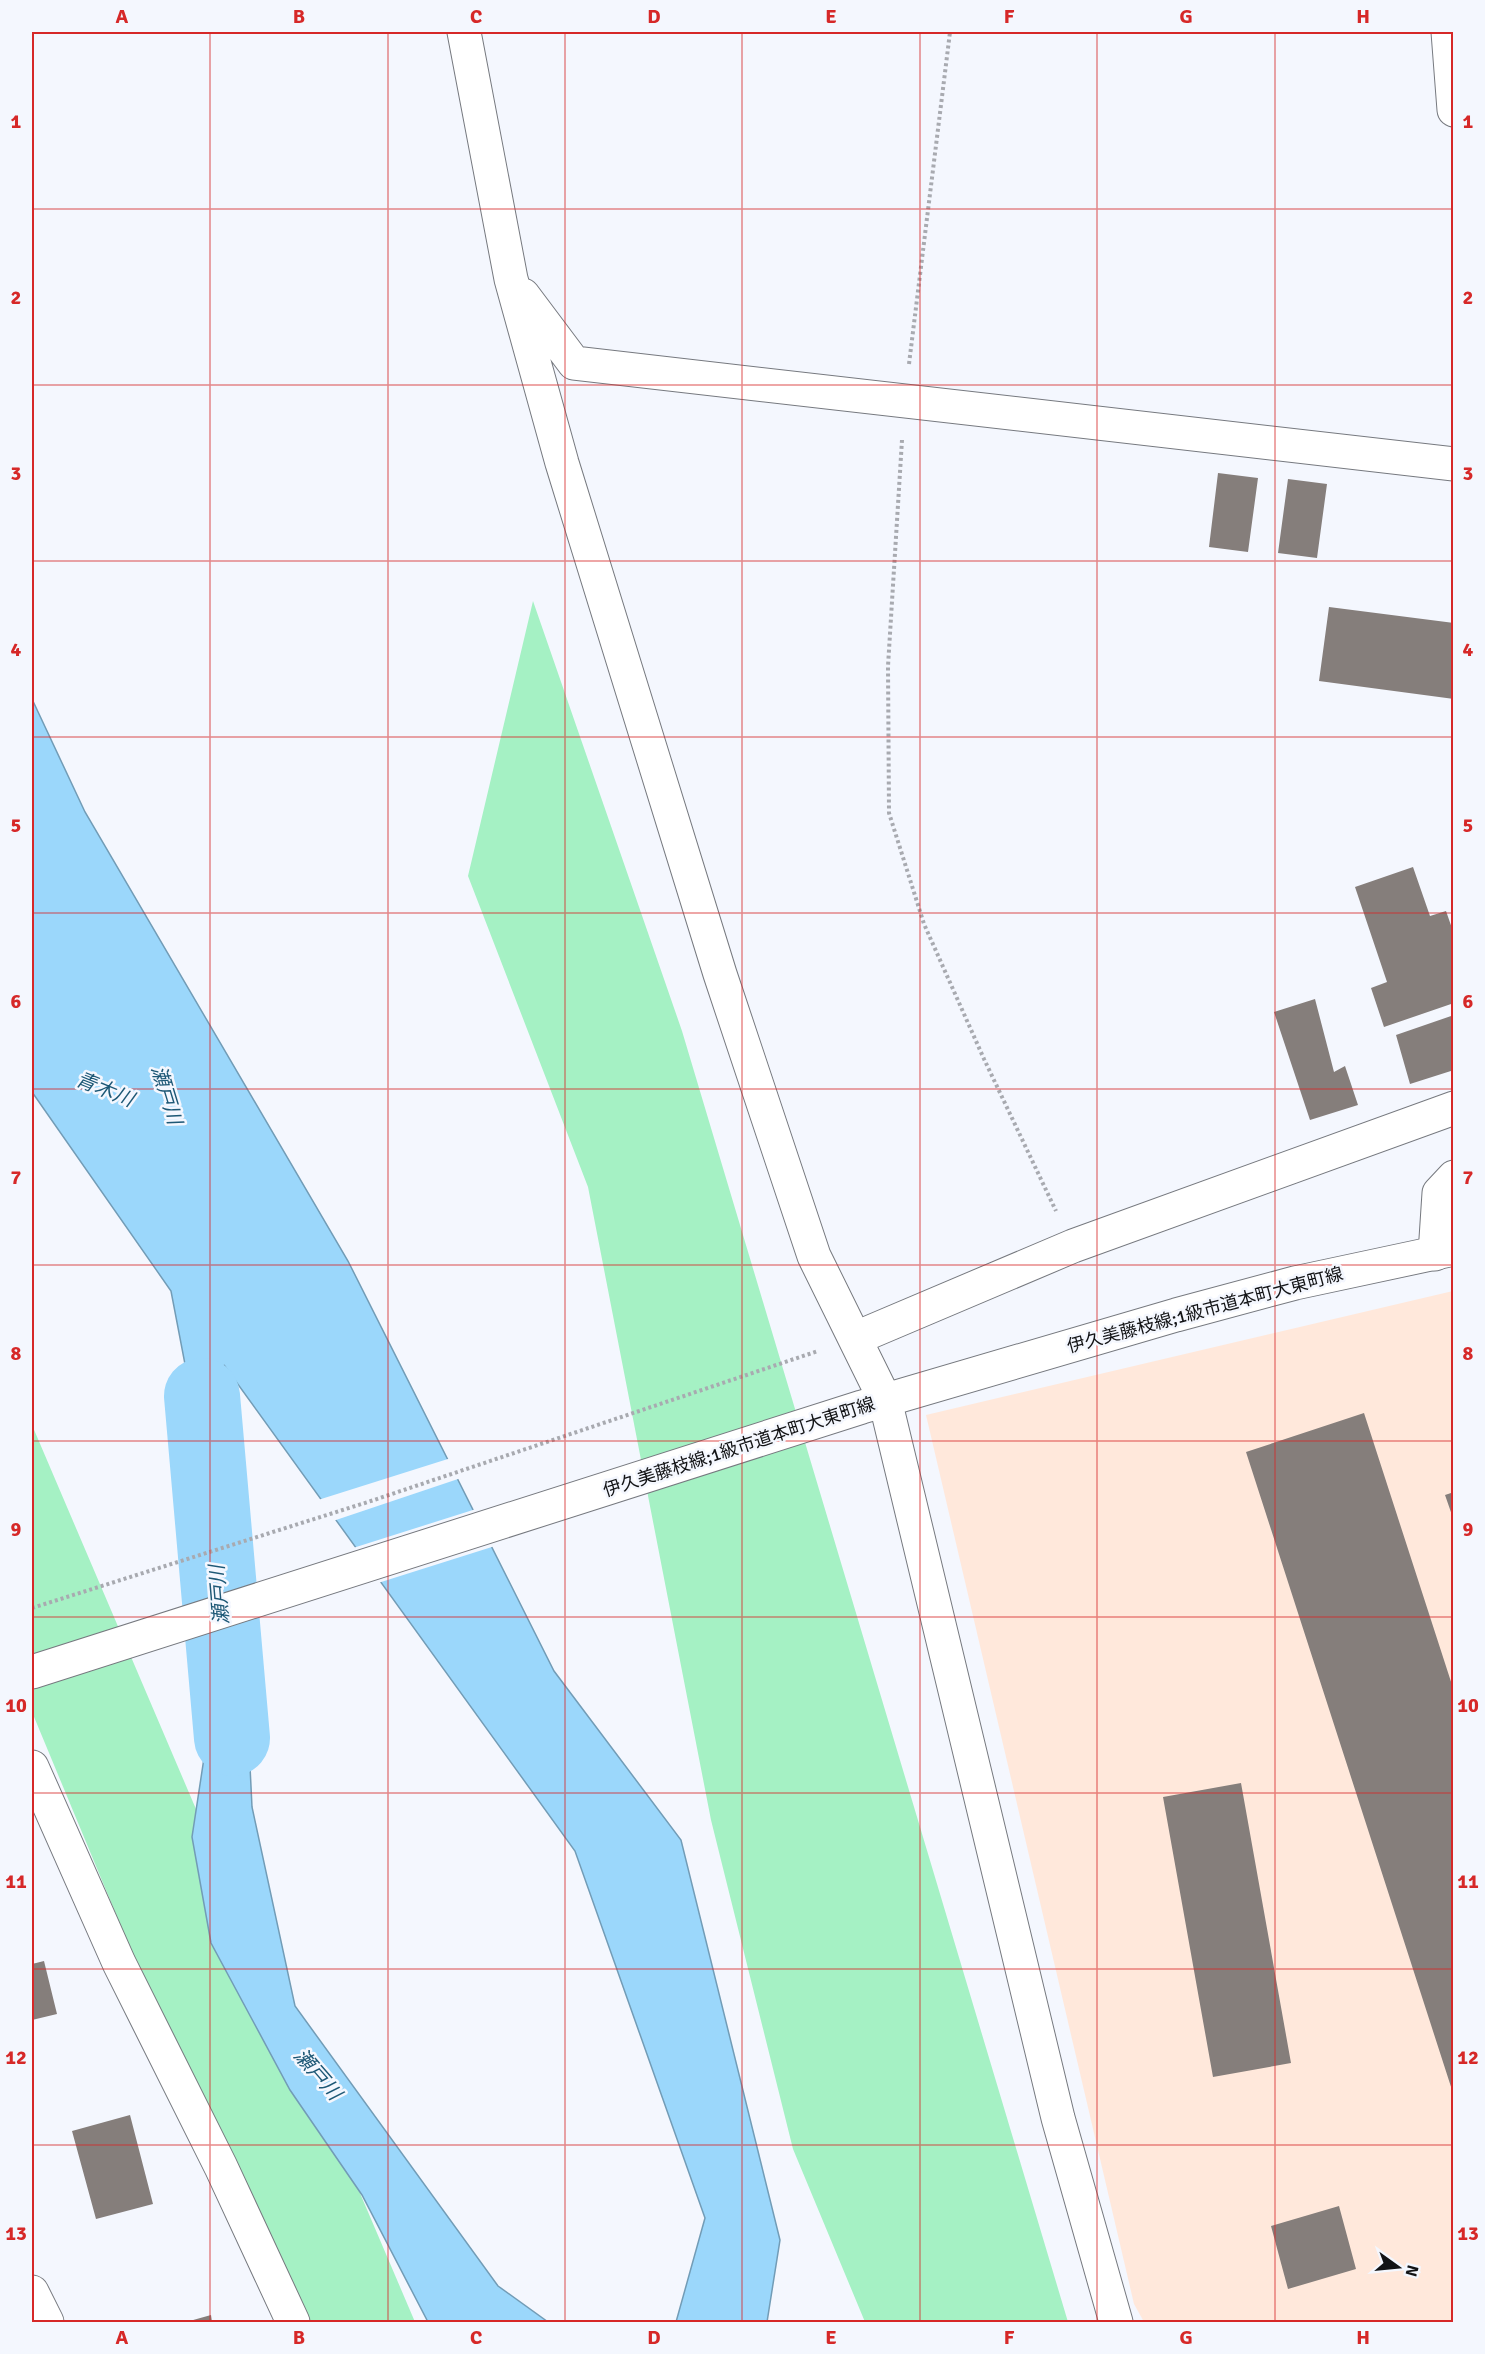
<svg xmlns="http://www.w3.org/2000/svg" width="1485" height="2354" viewBox="0 0 1485 2354" font-family="Signika,'Noto Sans JP',sans-serif">
<style>
.industrial{fill:#ffe8db}
.green{fill:#a5f1c4}
.water{fill:#9bd7fb;stroke:#729cb6;stroke-width:1.5}
.pier{fill:#f4f7fe}
.lines{fill:none;stroke-linecap:round;stroke-linejoin:round}
.river{stroke:#9bd7fb;stroke-width:76}
.building{fill:#857e7b}
.street-casing{stroke:#76797f;stroke-width:35}
.secondary-casing{stroke:#76797f;stroke-width:35}
.path{stroke:#a8aab0;stroke-width:4;stroke-dasharray:3 3;stroke-linecap:butt}
.street{stroke:#fff;stroke-width:33}
.secondary{stroke:#fff;stroke-width:33}
.grid{fill:none;stroke:#d62828;stroke-width:1.5;stroke-opacity:0.55}
.labels{text-anchor:middle;stroke-width:5;stroke-linejoin:round;paint-order:stroke}
.street-label{font-size:18px;fill:#121315;stroke:#f4f7fe}
.water-label{font-size:20px;font-style:italic;fill:#1d5876;stroke:#f4f7fe}
.neatline{fill:none;stroke:#d62828;stroke-width:2}
.grid-label{font-size:20px;text-anchor:middle;font-weight:bold;fill:#d62828}
</style>
<rect width="100%" height="100%" fill="#f4f7fe"/>
<path class="industrial" d="M1453,1291V2322H1144L1134,2304L926,1415Z"/>
<path class="green" d="M533,601L682,1031L1068,2322H865L793,2149L711,1820L588,1187L468,876Z
M32,1425L415,2322H299L221,2167L32,1712Z"/>
<path class="water" d="M32,699L85,812L348,1261L554,1671L681,1840L780,2240L767,2322H676L705,2218L575,1851L224,1365L239,1489L211,1500L171,1291L32,1092Z
M243,1623L252,1807L295,2006L498,2286L548,2322H428L362,2195L290,2090L211,1943L192,1837L223,1633Z"/>
<path class="pier" d="M451,1458L461,1478L333,1521L318,1500Z
M476,1509L495,1546L378,1583L353,1548Z"/>
<g class="lines">
<path class="river" d="M202,1396L232,1738"/>
</g>
<path class="building" d="M1218,473L1258,478L1248,552L1209,547Z
M1288,479L1327,484L1317,558L1278,553Z
M1329,607L1454,623V699L1319,681Z
M1413,867L1430,916L1446,911L1454,934V1003L1384,1027L1371,988L1387,982L1355,887Z
M1315,999L1334,1072L1345,1066L1358,1105L1310,1120L1274,1012Z
M1454,1015V1070L1410,1084L1396,1035Z
M1364,1413L1454,1691L1453,2093L1246,1452Z
M1454,1492V1518H1453L1445,1495Z
M1241,1783L1291,2063L1213,2077L1163,1797Z
M44,1961L57,2014L32,2020V1964Z
M130,2115L153,2204L96,2219L72,2131Z
M1339,2206L1356,2269L1288,2289L1271,2226Z
M211,2315L212,2322H186Z"/>
<g class="lines">
<g class="street-casing">
<path id="street" d="M464,32L511,279L562,463L720,974L814,1256L885,1400L1058,2118L1116,2322
M1448,32L1454,110
M523,295L574,363L1454,464
M1435,1254L1439,1193L1454,1177
M856,1338L1073,1246L1454,1108
M32,1767L119,1963L221,2167L293,2322
M32,2292L47,2322"/>
</g>
<g class="secondary-casing">
<path id="secondary" d="M32,1672L862,1407L1176,1315L1295,1283L1454,1249"/>
</g>
<path class="path" d="M909,364L950,32
M902,440L888,666L889,813L924,924L984,1059L1056,1211
M32,1608L368,1502L818,1351"/>
<use href="#street" class="street"/>
<use href="#secondary" class="secondary"/>
</g>
<path class="grid" d="M210,32V2322M388,32V2322M565,32V2322M742,32V2322M920,32V2322M1097,32V2322M1275,32V2322M32,209H1454M32,385H1454M32,561H1454M32,737H1454M32,913H1454M32,1089H1454M32,1265H1454M32,1441H1454M32,1617H1454M32,1793H1454M32,1969H1454M32,2145H1454"/>
<g class="labels">
<g class="street-label">
<text transform="translate(1205 1310) rotate(-15)" y="6">伊久美藤枝線;1級市道本町大東町線</text>
<text transform="translate(739 1447) rotate(-18)" y="6">伊久美藤枝線;1級市道本町大東町線</text>
</g>
<g class="water-label">
<text transform="translate(105 1089) rotate(22)" y="7">青木川</text>
<text transform="translate(167 1095) rotate(73)" y="7">瀬戸川</text>
<text transform="translate(219 1595) rotate(-95)" y="7">瀬戸川</text>
<text transform="translate(318 2074) rotate(49)" y="7">瀬戸川</text>
</g>
</g>
<rect width="1485" height="2354" fill="none" stroke="#f4f7fe" stroke-width="66"/>
<g transform="translate(1398 2267) rotate(105)" stroke="#f4f7fe" stroke-width="4.5" paint-order="stroke">
<path d="M0-4.5L10 22L0 15L-10 22Z" fill="#121315"/>
<text y="-9" font-size="16" font-weight="bold" text-anchor="middle" fill="#121315">N</text>
</g>
<rect x="33" y="33" width="1419" height="2288" class="neatline"/>
<g class="grid-label">
<text x="122" y="23">A</text>
<text x="299" y="23">B</text>
<text x="476" y="23">C</text>
<text x="654" y="23">D</text>
<text x="831" y="23">E</text>
<text x="1009" y="23">F</text>
<text x="1186" y="23">G</text>
<text x="1363" y="23">H</text>
<text x="16" y="128">1</text>
<text x="1468" y="128">1</text>
<text x="16" y="304">2</text>
<text x="1468" y="304">2</text>
<text x="16" y="480">3</text>
<text x="1468" y="480">3</text>
<text x="16" y="656">4</text>
<text x="1468" y="656">4</text>
<text x="16" y="832">5</text>
<text x="1468" y="832">5</text>
<text x="16" y="1008">6</text>
<text x="1468" y="1008">6</text>
<text x="16" y="1184">7</text>
<text x="1468" y="1184">7</text>
<text x="16" y="1360">8</text>
<text x="1468" y="1360">8</text>
<text x="16" y="1536">9</text>
<text x="1468" y="1536">9</text>
<text x="16" y="1712">10</text>
<text x="1468" y="1712">10</text>
<text x="16" y="1888">11</text>
<text x="1468" y="1888">11</text>
<text x="16" y="2064">12</text>
<text x="1468" y="2064">12</text>
<text x="16" y="2240">13</text>
<text x="1468" y="2240">13</text>
<text x="122" y="2344">A</text>
<text x="299" y="2344">B</text>
<text x="476" y="2344">C</text>
<text x="654" y="2344">D</text>
<text x="831" y="2344">E</text>
<text x="1009" y="2344">F</text>
<text x="1186" y="2344">G</text>
<text x="1363" y="2344">H</text>
</g>
</svg>
